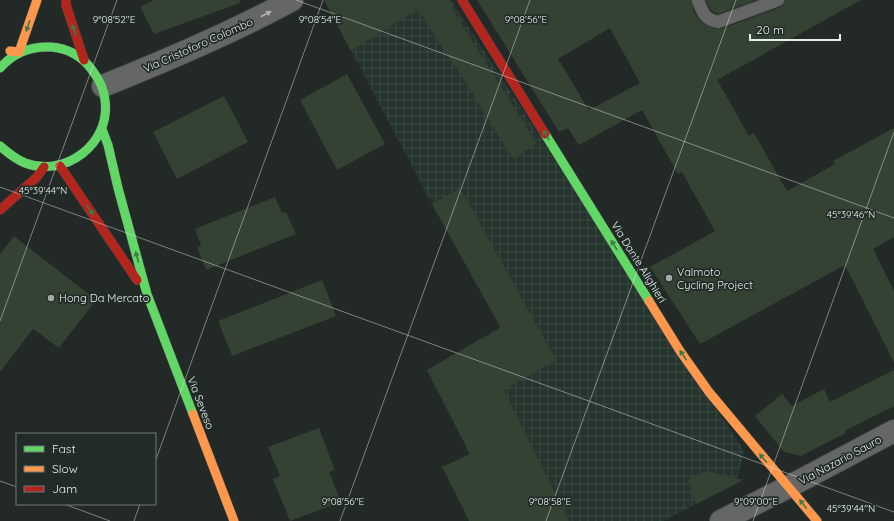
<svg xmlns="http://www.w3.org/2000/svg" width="894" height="521" viewBox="0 0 894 521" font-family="Quicksand,sans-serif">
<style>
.industrial{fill:url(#industrial-grid)}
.building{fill:#334232;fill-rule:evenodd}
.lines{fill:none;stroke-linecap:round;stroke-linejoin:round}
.lane-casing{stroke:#414543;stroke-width:14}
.street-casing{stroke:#414543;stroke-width:24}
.fast-casing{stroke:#414543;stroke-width:10}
.slow-casing{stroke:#414543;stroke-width:10}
.jam-casing{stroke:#414543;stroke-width:10}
.lane{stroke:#646766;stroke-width:12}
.street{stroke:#646766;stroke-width:22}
.fast{stroke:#63d668;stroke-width:9}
.slow{stroke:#ff974d;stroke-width:9}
.jam{stroke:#b3261e;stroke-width:9}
.oneway{fill:#adb1af}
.oneway2{fill:#3f7844}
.ticks{fill:none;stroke:#e8eeeb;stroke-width:1;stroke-opacity:0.45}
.poi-dot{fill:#a3a9a6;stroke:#212b27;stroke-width:1.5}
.labels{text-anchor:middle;stroke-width:3.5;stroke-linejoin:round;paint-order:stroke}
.street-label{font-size:11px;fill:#e8eeeb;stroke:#212b27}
.poi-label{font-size:11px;fill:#e8eeeb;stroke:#212b27;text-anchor:start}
.ticks-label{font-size:10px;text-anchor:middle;fill:#e8eeeb;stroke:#212b27;stroke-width:3.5;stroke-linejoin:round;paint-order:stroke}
</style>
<defs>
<pattern id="industrial-grid" width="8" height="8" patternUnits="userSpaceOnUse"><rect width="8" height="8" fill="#25342e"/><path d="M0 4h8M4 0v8" fill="none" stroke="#3a4842"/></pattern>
</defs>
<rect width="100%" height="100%" fill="#232926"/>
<path class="industrial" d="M334,0H451L744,451L736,484L663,521H504L427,370L500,327L432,204L327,5Z"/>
<path class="building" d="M154,0H240V3L154,34L140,7Z
M324,0H450L451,7L537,144L513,159L455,65L454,66L418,9L351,51Z
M477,0H691L694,12L699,20L707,26L716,29H721L781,7L784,4L785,0H861L717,80L749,136L754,133L787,191L835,164L833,161L894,128V237L873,249L894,291V363L845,265L700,344L650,267L715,231L682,172L678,174L642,110L579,145L568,128L559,132ZM610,28L640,83L589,110L558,59Z
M706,0H756L718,14L711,10Z
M347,74L385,144L337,170L300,100Z
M224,96L248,142L177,179L153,132Z
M460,188L556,360L504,390L569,521H469L442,467L470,454L427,370L501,328L432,204Z
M275,197L282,213L286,212L296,234L206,270L197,247L201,246L195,229Z
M14,236L96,300L59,348L33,329L0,372V254Z
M322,280L336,316L232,356L218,321Z
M894,370V406L845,431L846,433L801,456L784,452L755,416L782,394L792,406L824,389L830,402Z
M319,428L335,470L329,472L341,502L290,521L273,479L280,476L268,447Z
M706,471L743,480L696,504L688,480Z"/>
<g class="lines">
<g class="lane-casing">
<path id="lane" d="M698,0C703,13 704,19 718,22L778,0"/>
</g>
<g class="street-casing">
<path id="street" d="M103,86C167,60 231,33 292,0
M721,521L790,486L894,431"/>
</g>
<g class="fast-casing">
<path id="fast" d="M0,68C13,53 31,46 51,47C68,48 83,57 92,70C99,79 104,89 105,100C111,144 65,178 25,163C15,159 8,153 0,146
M102,129L108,145L118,188L147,294L193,414
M545,134L649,301"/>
</g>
<g class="slow-casing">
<path id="slow" d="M10,51L19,52L37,0
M649,301L680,351L709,392L817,521
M193,414L234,521"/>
</g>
<g class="jam-casing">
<path id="jam" d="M66,0V5L84,60
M462,0L545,134
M60,166L137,280
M0,210L37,177L44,167"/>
</g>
<use href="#lane" class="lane"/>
<use href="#street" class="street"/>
<use href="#fast" class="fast"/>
<use href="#slow" class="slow"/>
<use href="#jam" class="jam"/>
</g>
<defs><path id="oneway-solid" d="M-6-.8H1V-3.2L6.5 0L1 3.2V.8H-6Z"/></defs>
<use class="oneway" href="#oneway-solid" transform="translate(266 14) rotate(-28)"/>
<g class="oneway2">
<use href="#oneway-solid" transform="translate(28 26) rotate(109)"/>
<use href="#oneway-solid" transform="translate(74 30) rotate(-108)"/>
<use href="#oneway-solid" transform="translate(546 135) rotate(-122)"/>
<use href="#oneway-solid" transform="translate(90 210) rotate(56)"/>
<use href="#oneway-solid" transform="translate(614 245) rotate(-122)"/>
<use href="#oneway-solid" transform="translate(137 257) rotate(-105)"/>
<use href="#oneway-solid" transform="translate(683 355) rotate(-124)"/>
<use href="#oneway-solid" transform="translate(763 458) rotate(-130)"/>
<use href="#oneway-solid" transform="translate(803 504) rotate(-128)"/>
</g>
<path class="ticks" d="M296,0L894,218M0,187L894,512M0,321L117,0M155,462L323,0M0,481L17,487M64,504L110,521M134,521L140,504M340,521L530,0M546,521L736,0M753,521L894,132"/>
<g class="poi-dot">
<circle cx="669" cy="278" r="4"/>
<circle cx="51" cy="298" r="4"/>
</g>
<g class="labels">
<g class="street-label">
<text transform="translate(198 45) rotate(-24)" y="4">Via Cristoforo Colombo</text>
<text transform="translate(639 262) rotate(58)" y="4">Via Dante Alighieri</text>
<text transform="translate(201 403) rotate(69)" y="4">Via Seveso</text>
<text transform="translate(840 460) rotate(-28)" y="4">Via Nazario Sauro</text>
</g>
<g class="poi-label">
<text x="677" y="276">Valmoto<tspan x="677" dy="13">Cycling Project</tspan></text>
<text x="59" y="302">Hong Da Mercato</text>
</g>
</g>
<g class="ticks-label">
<text x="114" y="23">9°08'52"E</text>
<text x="320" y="23">9°08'54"E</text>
<text x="526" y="23">9°08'56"E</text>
<text x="43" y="194">45°39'44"N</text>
<text x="851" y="218">45°39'46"N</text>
<text x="343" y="505">9°08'56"E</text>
<text x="550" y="505">9°08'58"E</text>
<text x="756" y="505">9°09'00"E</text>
<text x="851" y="512">45°39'44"N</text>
</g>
<rect x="16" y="433" width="140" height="72" fill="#212b27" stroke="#717975"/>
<rect x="24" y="446" width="20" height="6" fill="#63d668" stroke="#717975"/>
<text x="52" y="453" font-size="12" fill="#e8eeeb">Fast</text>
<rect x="24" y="466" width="20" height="6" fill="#ff974d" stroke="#717975"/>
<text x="52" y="473" font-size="12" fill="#e8eeeb">Slow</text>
<rect x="24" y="486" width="20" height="6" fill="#b3261e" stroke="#717975"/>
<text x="52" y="493" font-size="12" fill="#e8eeeb">Jam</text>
<path d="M750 34v6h90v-6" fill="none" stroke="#e8eeeb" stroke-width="2"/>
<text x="756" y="34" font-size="12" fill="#e8eeeb" stroke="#212b27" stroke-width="3" paint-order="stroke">20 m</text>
</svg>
